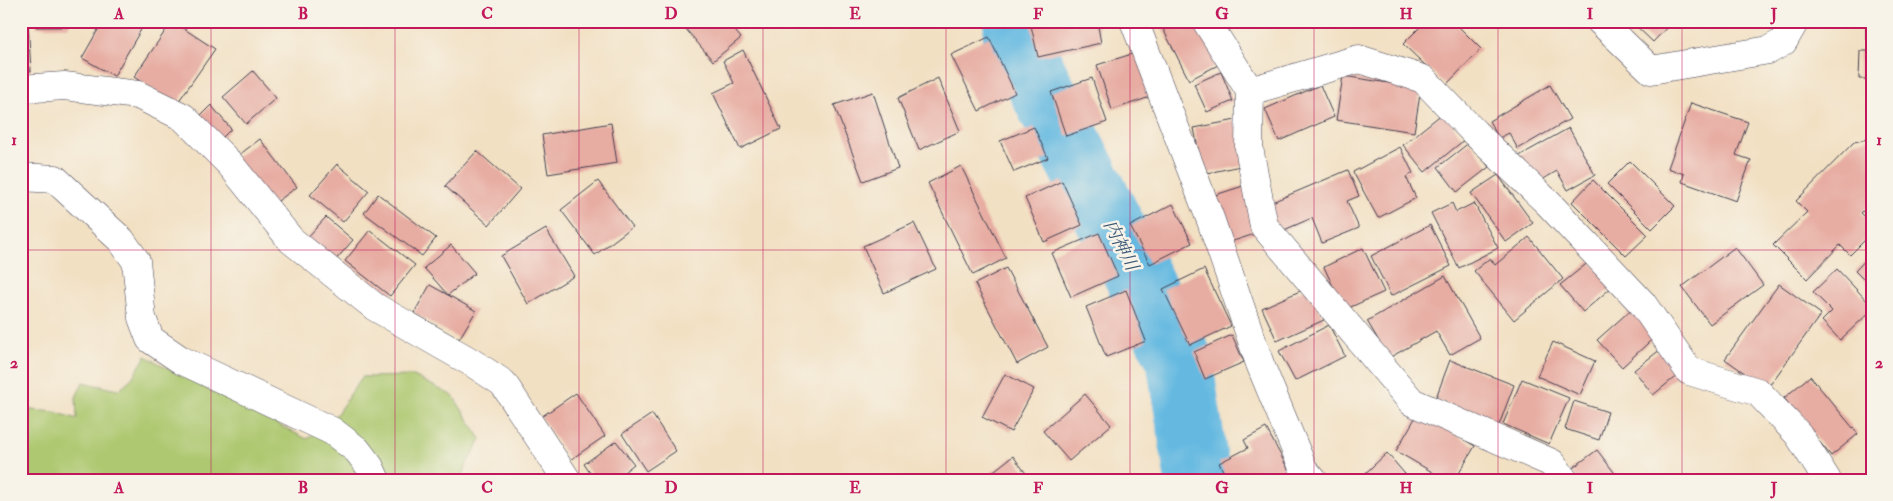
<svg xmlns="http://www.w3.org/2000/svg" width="1893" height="501" viewBox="0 0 1893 501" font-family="'IM FELL Double Pica','Noto Serif JP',serif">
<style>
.green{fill:#adc86f;stroke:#687555}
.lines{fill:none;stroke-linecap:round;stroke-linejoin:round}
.river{stroke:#65b9e1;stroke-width:66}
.building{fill:#e7aca2}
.street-casing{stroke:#413e4f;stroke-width:29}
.street{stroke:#fff;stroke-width:28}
.grid{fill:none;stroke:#c2185b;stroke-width:1;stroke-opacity:0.55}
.labels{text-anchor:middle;stroke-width:5;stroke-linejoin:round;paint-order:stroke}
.water-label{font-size:18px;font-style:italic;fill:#395775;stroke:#f7f3e8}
.neatline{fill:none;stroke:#c2185b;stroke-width:2}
.grid-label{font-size:16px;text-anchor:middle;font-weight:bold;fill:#c2185b}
</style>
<rect width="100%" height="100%" fill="#f7f3e8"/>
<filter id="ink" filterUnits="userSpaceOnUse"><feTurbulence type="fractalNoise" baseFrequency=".02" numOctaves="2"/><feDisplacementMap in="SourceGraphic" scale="10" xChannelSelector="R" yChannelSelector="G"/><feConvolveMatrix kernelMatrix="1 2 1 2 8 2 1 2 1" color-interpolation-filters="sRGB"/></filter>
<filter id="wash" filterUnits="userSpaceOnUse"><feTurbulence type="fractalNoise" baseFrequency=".0096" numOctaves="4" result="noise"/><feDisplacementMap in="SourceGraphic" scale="20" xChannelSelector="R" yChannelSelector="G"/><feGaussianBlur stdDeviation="1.12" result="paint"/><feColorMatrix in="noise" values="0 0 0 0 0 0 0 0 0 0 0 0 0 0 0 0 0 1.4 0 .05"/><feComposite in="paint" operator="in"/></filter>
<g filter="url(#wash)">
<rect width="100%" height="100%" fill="#f2e0c3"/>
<path class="green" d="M146,356L181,376L307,439L336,415L362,377L414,376L453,396L481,439L467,463L462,480H21V450L27,438L21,436V409L55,412L77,419L76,397L83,382L118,390L132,378Z"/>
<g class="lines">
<path class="river" d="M1017,21L1016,39L1179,358L1198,480"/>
</g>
<g id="blocks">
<path class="building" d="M21,21H28L31,71L21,72Z
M36,21H69V27H36Z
M103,21H146L114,76L82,58Z
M172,21L215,49L176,105L134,77Z
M679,21H727L741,38L713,61Z
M1030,21H1097L1101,43L1038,57Z
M1168,21H1201L1222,63L1189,80L1161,25Z
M1426,21H1453L1481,49L1446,85L1403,44Z
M1631,21H1673L1653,42Z
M1866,21H1872V39H1866Z
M989,37L1015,93L979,111L951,55Z
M743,50L781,129L740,149L713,93L734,83L723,61Z
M1860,51H1872V79H1859Z
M1138,52L1153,96L1112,110L1097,65Z
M253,71L276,98L246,124L223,97Z
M1221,72L1233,101L1207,112L1194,84Z
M1343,76L1421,88L1414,132L1336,120Z
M938,78L960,131L919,150L898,98Z
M1092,78L1107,122L1066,136L1051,92Z
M1320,85L1334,117L1279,141L1265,109Z
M1550,85L1570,119L1518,149L1509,133L1499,138L1489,121Z
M873,92L898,168L863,181L834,105Z
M1691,103L1748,122L1736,155L1751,160L1736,201L1682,182L1684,174L1668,168Z
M211,105L231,129L222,138L199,117Z
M1443,113L1464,140L1425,172L1403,145Z
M1236,120L1245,165L1203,174L1194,128Z
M611,123L617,163L548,174L542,135Z
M1034,127L1048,158L1014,172L1000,141Z
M1569,128L1595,175L1568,190L1557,171L1535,184L1519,156Z
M1872,138V202L1861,213L1872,223V233L1850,255L1840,245L1807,279L1773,245L1807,212L1796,201L1854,142Z
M260,139L297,187L271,206L235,158Z
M1470,142L1489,167L1457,192L1438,167Z
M1400,147L1413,173L1406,177L1416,198L1378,218L1353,172Z
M477,151L520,189L489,225L445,186Z
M1630,161L1675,206L1652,229L1607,184Z
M337,164L369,191L343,222L310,195Z
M961,166L1006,258L973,275L928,183Z
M1348,170L1359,196L1347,201L1359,228L1322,243L1312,218L1277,233L1265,205Z
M1498,175L1533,223L1506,242L1471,193Z
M1593,180L1648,235L1626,256L1572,202Z
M598,181L632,227L595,255L561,210Z
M1062,181L1082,225L1044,242L1025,198Z
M1243,186L1258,233L1224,244L1209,197Z
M378,194L436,238L422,256L364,213Z
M1452,203L1456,212L1474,203L1498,248L1459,268L1431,213Z
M1173,204L1192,243L1150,264L1130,226Z
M326,217L353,240L334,262L306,239Z
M914,223L936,269L884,293L863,246Z
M1430,225L1451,266L1391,296L1371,256Z
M546,229L574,276L528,304L501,256Z
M370,230L415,265L390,296L345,261Z
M1099,233L1118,276L1071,297L1052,253Z
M1529,237L1563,279L1514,320L1474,271L1490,258L1495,265Z
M451,245L475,273L448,295L476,311L459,339L414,313L430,285L448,295L424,268Z
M1735,247L1763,285L1710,324L1682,287Z
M1363,248L1384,292L1344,310L1324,267Z
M1872,253V288L1855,271Z
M1590,261L1612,287L1583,312L1560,285Z
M1006,268L1048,347L1017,364L975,284Z
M1204,269L1231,326L1190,345L1163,289Z
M1837,269L1872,306V310L1840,340L1822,321L1832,311L1813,292Z
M1445,276L1480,338L1450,355L1436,331L1389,358L1367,321Z
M1779,284L1821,314L1767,389L1725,359Z
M1309,287L1324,320L1277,341L1262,308Z
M1126,290L1146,341L1106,357L1086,307Z
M1634,307L1659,333L1622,367L1597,340Z
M1329,325L1345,356L1295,381L1279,351Z
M1232,335L1244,362L1205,379L1194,352Z
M1553,342L1595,361L1580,395L1537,376Z
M1665,346L1684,370L1653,395L1634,370Z
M1450,360L1514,385L1499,425L1435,400Z
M1005,374L1034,389L1011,432L982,417Z
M1810,376L1858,434L1831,456L1784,398Z
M1522,379L1569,398L1549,444L1503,424Z
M576,393L605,436L570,460L541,417Z
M1085,394L1111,425L1069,461L1043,431Z
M1574,401L1608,412L1599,440L1565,429Z
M1418,413L1475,446L1455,480H1446L1396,451Z
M652,414L676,451L646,471L622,434Z
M1266,428L1294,480H1228L1219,463L1248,448L1244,440Z
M616,441L634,464L614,480H595L584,464Z
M1597,450L1620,480H1578L1570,470Z
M1387,453L1410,480H1358Z
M1013,456L1031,480H982Z"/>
</g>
</g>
<g filter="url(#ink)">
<use href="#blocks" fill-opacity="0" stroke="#413e4f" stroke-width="1"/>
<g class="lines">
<g class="street-casing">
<path id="street" d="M1134,21L1211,221L1260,364L1304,470L1313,480
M1206,21L1250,91L1249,148L1264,226L1412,402L1552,463L1564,480
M1600,21L1651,70L1769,50L1783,42L1795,21
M21,89L64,86L138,95L183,117L230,164L291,240L375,307L471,362L503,383L567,480
M1250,91L1359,59L1423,79L1475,133L1549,204L1642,303L1689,371L1758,392L1798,434L1827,480
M21,177L55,179L121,240L136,261L142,318L150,339L181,360L332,431L357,450L370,467L376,480"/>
</g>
<use href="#street" class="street"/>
</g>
</g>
<path class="grid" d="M211,21V480M395,21V480M579,21V480M763,21V480M946,21V480M1130,21V480M1314,21V480M1498,21V480M1682,21V480M21,250H1872"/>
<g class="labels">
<g class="water-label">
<text transform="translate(1121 245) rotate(63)" y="6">内神川</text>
</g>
</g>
<rect width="1893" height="501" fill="none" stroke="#f7f3e8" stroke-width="55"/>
<rect x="28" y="28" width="1838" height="446" class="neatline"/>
<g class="grid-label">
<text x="119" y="19">A</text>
<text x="303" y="19">B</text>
<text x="487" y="19">C</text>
<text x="671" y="19">D</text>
<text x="855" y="19">E</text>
<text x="1038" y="19">F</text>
<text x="1222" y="19">G</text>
<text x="1406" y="19">H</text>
<text x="1590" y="19">I</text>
<text x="1774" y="19">J</text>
<text x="14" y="145">1</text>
<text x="1879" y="145">1</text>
<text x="14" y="368">2</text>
<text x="1879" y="368">2</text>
<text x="119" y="493">A</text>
<text x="303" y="493">B</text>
<text x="487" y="493">C</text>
<text x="671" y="493">D</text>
<text x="855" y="493">E</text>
<text x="1038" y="493">F</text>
<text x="1222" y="493">G</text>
<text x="1406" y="493">H</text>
<text x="1590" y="493">I</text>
<text x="1774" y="493">J</text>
</g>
</svg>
